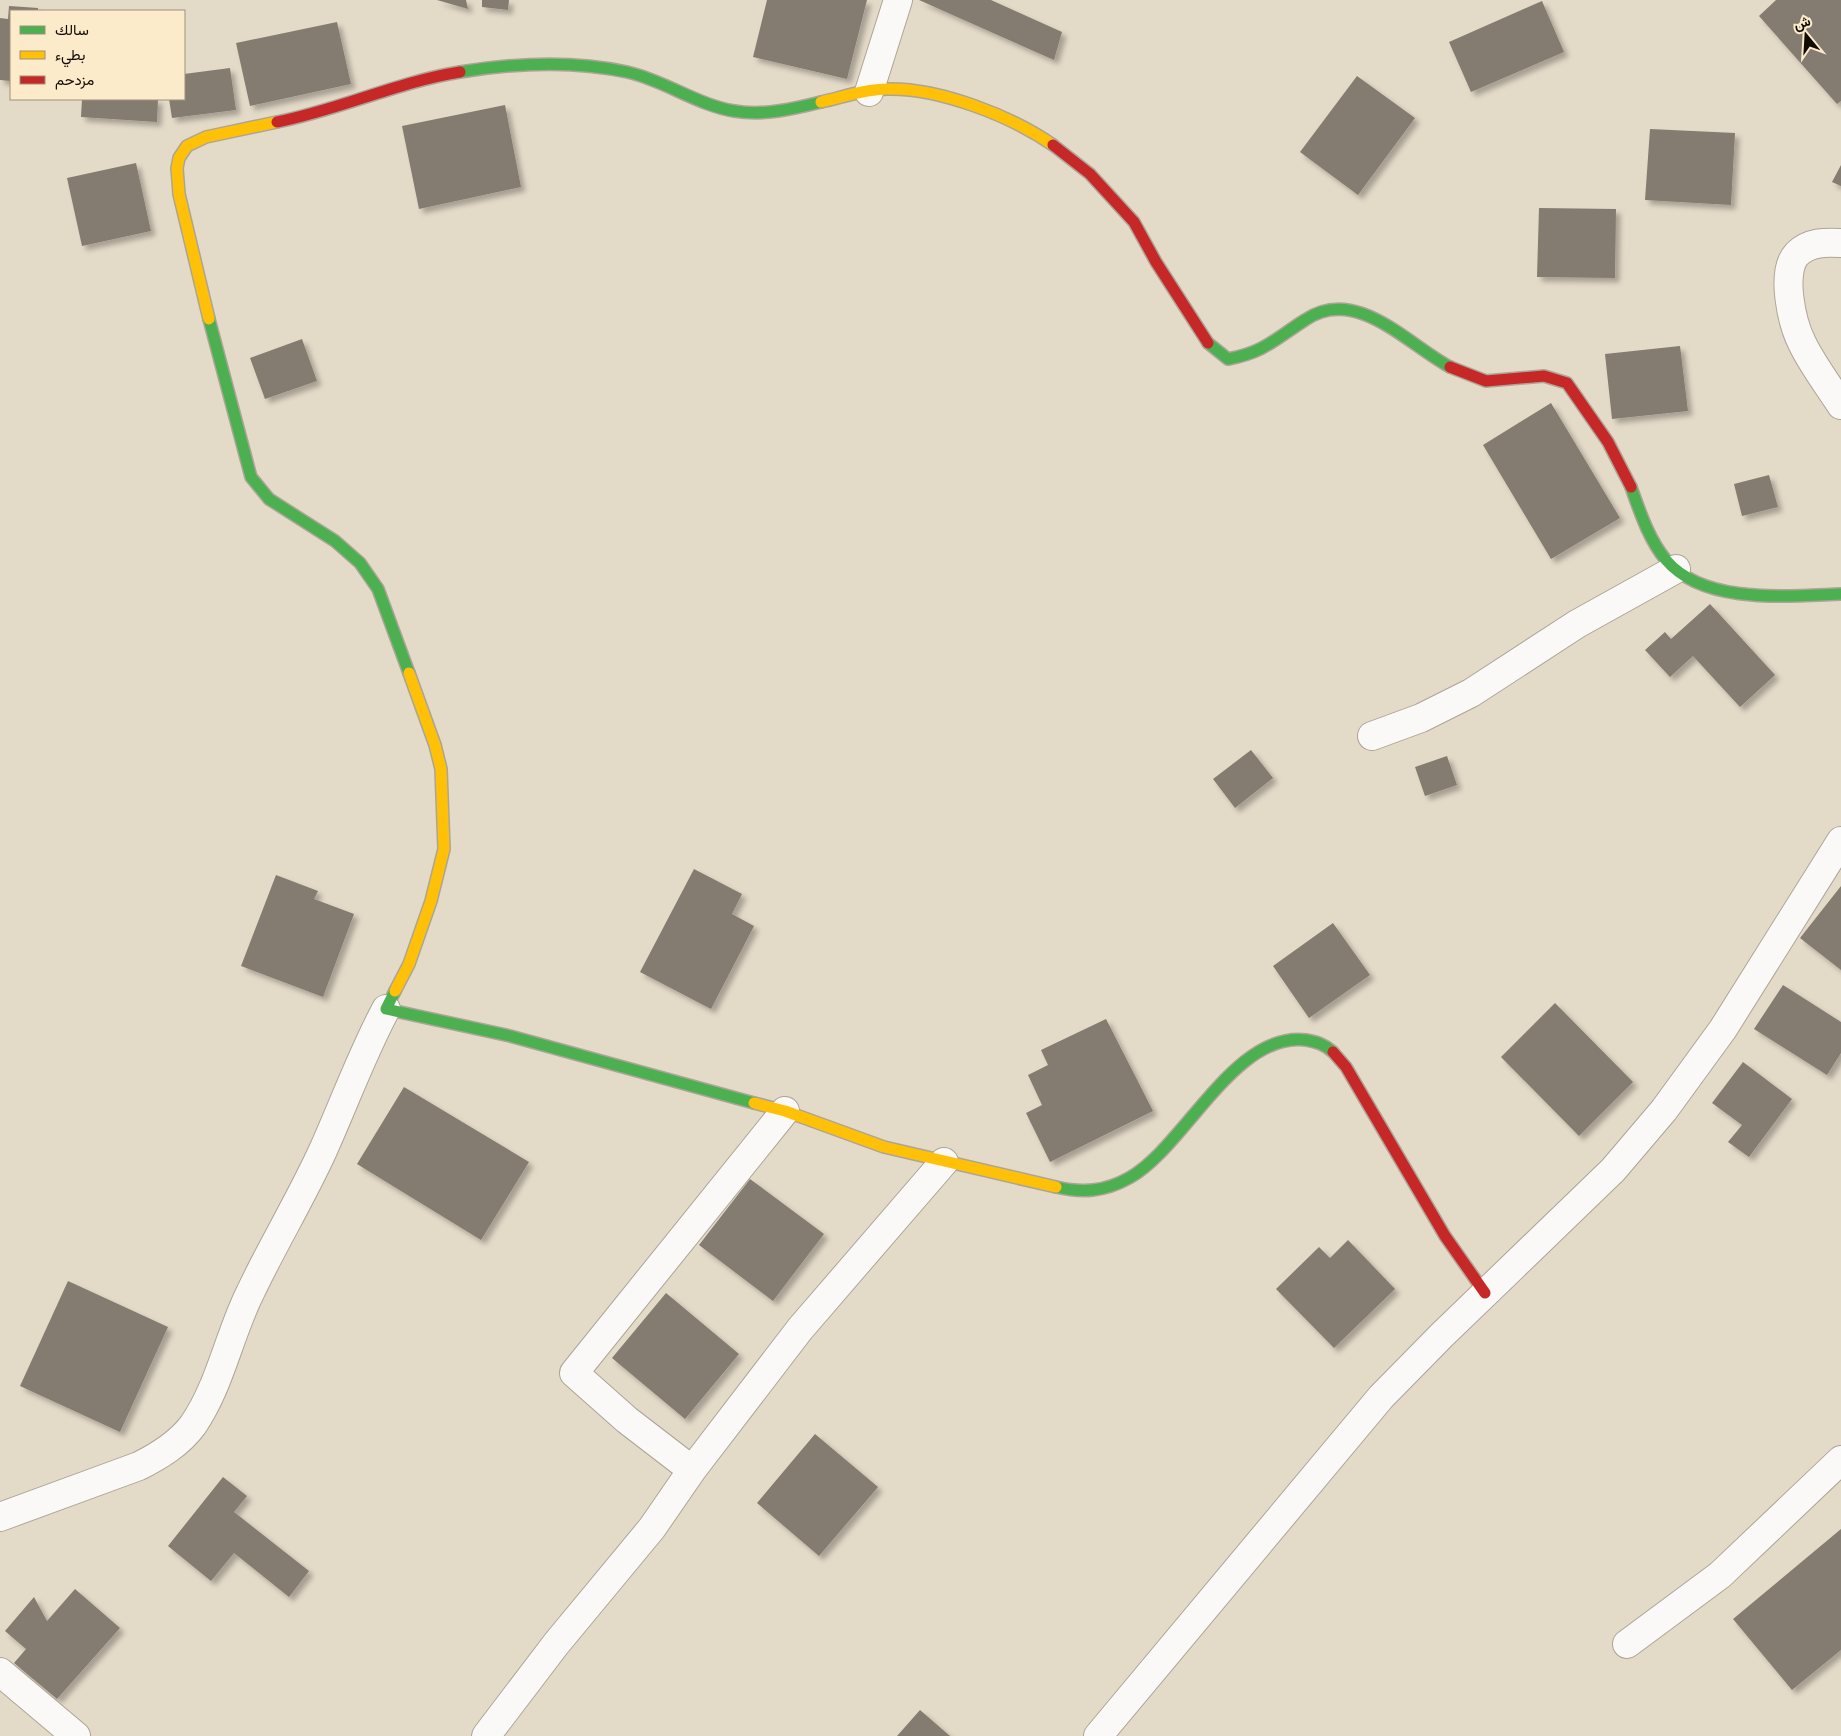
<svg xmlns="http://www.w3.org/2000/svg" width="1841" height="1736" viewBox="0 0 1841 1736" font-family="'Sofia Sans Condensed',Vazirmatn,sans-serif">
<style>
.building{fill:#847c6f;filter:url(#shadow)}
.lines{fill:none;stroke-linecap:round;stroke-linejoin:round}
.street-casing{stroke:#aca597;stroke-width:30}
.fast-casing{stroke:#aca597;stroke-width:14}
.slow-casing{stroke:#aca597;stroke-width:14}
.jam-casing{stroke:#aca597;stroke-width:14}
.street{stroke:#fbf9f7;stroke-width:28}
.fast{stroke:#4caf50;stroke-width:11}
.slow{stroke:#ffc107;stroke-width:11}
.jam{stroke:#c62828;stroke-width:11}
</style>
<defs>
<filter id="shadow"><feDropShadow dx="4.5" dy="4.5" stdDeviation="2.5" flood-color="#0004"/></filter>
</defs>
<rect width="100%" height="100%" fill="#e4dac8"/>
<path class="building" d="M437,0H466L468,9Z
M482,0H509L508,10L482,7Z
M767,0H867L847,79L753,57Z
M919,0H991L1062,32L1054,60Z
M1776,0H1841V101L1837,104L1759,16Z
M1542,1L1564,52L1471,92L1449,42Z
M9,6L38,8V11H11V81L0,80V18L8,19Z
M337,22L351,84L250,106L236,43Z
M230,68L236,110L172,118L169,99H184V74Z
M1357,76L1415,118L1358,195L1300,152Z
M82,99H158L157,122L81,117Z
M505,105L521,187L419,209L402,126Z
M1650,129L1735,133L1731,205L1645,200Z
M136,163L151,231L82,246L67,178Z
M1841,165V186L1832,182Z
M1539,208L1616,209L1615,278L1537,277Z
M302,339L317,381L265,399L250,358Z
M1680,346L1688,411L1612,419L1605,354Z
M1551,403L1620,518L1551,559L1483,445Z
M1769,475L1778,507L1742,516L1734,484Z
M1710,604L1775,675L1740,707L1693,656L1670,677L1645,650L1665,632L1671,639Z
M1251,750L1273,778L1235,808L1213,779Z
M1447,756L1457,785L1425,796L1415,767Z
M694,869L742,894L732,914L754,926L711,1009L640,972Z
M276,875L318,891L314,899L354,914L323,997L241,966Z
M1841,886V970L1800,938Z
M1333,923L1370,975L1309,1018L1273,966Z
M1783,985L1841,1022V1053L1827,1075L1754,1029Z
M1555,1003L1633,1082L1579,1136L1501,1057Z
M1106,1019L1153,1111L1050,1162L1026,1113L1042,1105L1028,1075L1048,1065L1041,1050Z
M1743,1062L1792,1099L1749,1157L1728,1142L1742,1125L1712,1103Z
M404,1087L529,1162L481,1240L357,1164Z
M750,1179L824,1234L773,1301L699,1245Z
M1348,1240L1395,1289L1334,1348L1276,1289L1319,1247L1330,1258Z
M68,1281L168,1327L120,1432L20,1386Z
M666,1293L739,1354L685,1419L612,1358Z
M815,1434L878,1487L819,1556L757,1503Z
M223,1477L247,1496L234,1512L309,1571L289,1597L234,1553L211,1581L168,1546Z
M1841,1529V1650L1792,1690L1733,1619Z
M75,1589L120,1628L57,1699L14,1663L26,1649L5,1631L34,1597L47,1621Z
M920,1710L950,1736H897Z"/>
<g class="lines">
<g class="street-casing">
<path id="street" d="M869,92L898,0
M1841,243C1826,242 1809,242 1797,254C1780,272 1792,323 1802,343C1812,364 1828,385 1841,405
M1372,736L1421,718L1471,693L1577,624L1676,569
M692,1470L627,1420L574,1373L785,1111
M0,1517L139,1466C159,1456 179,1444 193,1425C220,1386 229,1335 250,1293C273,1244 302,1197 324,1148C345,1101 362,1054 386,1009
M1627,1644L1720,1575L1841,1460
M0,1672L76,1736
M486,1736L556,1644L652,1528L692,1470L800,1329L944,1162
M1098,1736L1381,1397L1442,1335L1613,1170L1664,1110L1723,1029L1841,841"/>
</g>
<g class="fast-casing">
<path id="fast" d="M460,72C515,63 572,60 627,72C664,80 697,105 734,111C763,116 793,109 821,102
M209,319L251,477L269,499L335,541L360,563L378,589L409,673
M1208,343L1228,359C1265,352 1275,339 1305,320C1356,285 1407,344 1450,367
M1631,487C1640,512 1649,540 1666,560C1704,605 1788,596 1841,594
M395,991L386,1009L510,1036L754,1103
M1056,1187C1082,1193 1104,1192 1129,1178C1185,1147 1234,1031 1306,1040C1317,1042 1324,1044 1333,1052"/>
</g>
<g class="slow-casing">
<path id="slow" d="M821,102C843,97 866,89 888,89C940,88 1011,116 1053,145
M209,319L179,194L177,168L179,158L187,146L206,137L277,122
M395,991L409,964L431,901L444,849L441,769L435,745L409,673
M754,1103L785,1111L884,1147L1056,1187"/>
</g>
<g class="jam-casing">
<path id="jam" d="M277,122C339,110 397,82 460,72
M1053,145L1090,174L1134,222L1156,262L1208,343
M1450,367L1486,381L1544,376L1567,383L1608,442L1631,487
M1333,1052L1346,1067L1445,1236L1485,1293"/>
</g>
<use href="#street" class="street"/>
<use href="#fast" class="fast"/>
<use href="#slow" class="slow"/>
<use href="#jam" class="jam"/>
</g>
<rect x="10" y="10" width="175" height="90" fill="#fcebca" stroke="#9e917a"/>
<rect x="20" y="26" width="25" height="8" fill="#4caf50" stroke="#9e917a"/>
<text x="55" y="35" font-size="15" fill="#110b02">سالك</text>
<rect x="20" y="51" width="25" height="8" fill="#ffc107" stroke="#9e917a"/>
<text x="55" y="60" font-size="15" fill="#110b02">بطيء</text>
<rect x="20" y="76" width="25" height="8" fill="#c62828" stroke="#9e917a"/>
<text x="55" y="85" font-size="15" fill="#110b02">مزدحم</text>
<g transform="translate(1806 35) rotate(342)" stroke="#fcebca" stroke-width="4" paint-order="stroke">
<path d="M0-4L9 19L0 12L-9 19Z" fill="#110b02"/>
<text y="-8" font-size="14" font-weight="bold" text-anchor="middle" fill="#110b02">ش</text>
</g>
</svg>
